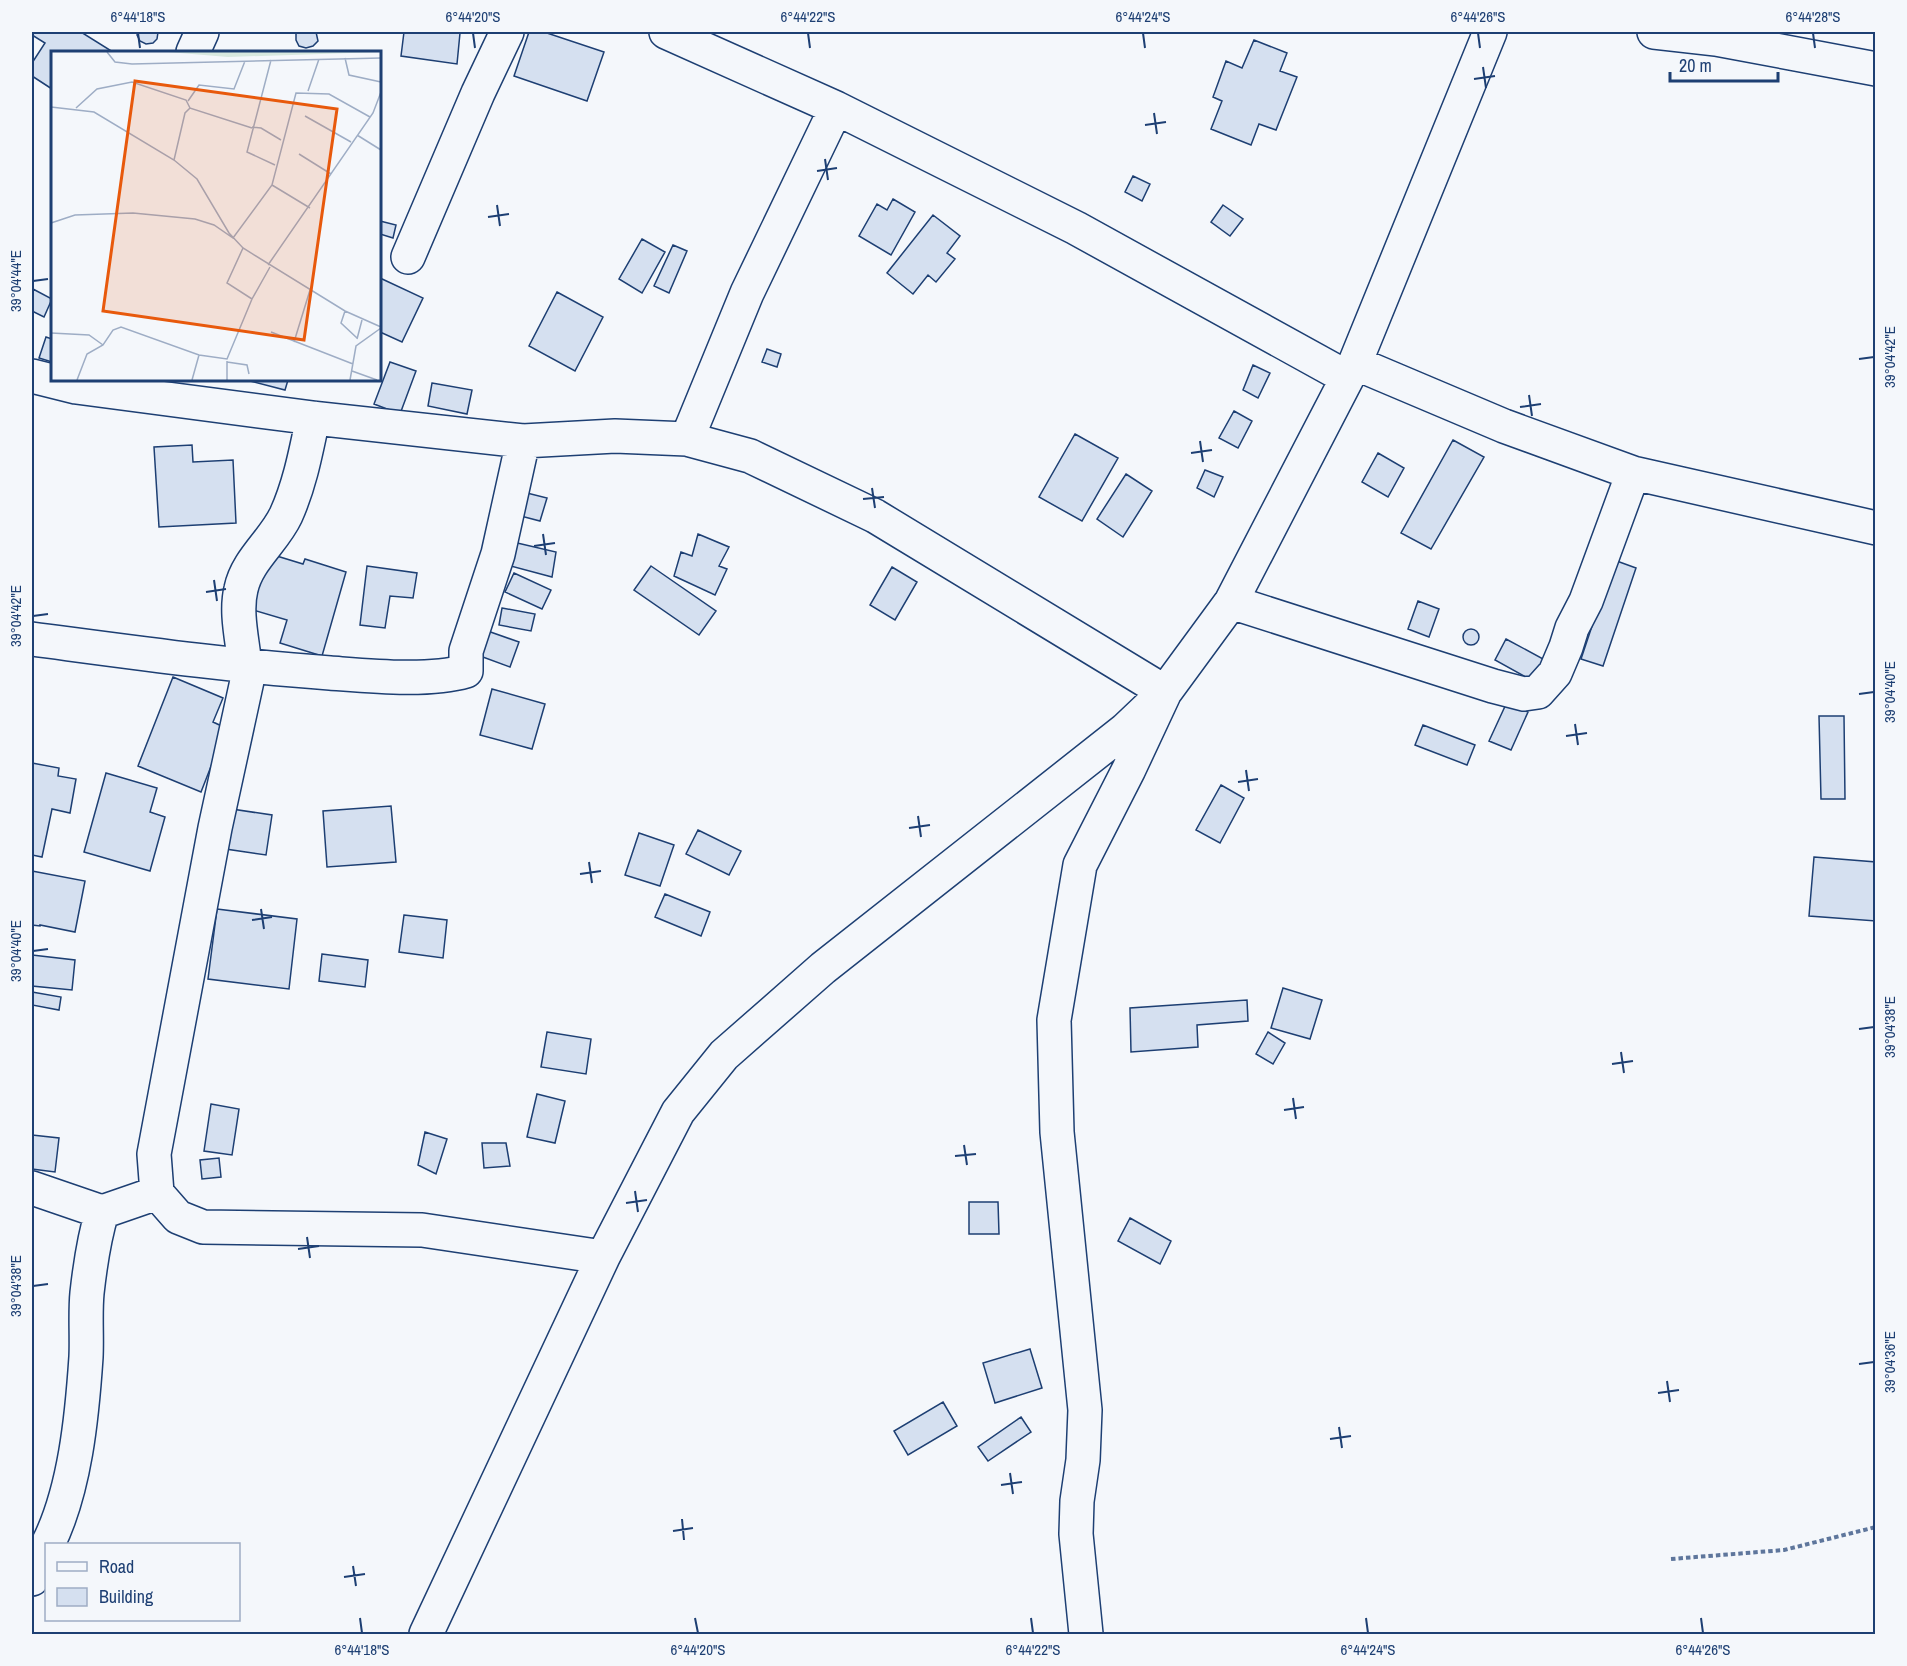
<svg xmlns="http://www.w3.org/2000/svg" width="1907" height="1666" viewBox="0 0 1907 1666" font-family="'Archivo Narrow',sans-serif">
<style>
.building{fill:#d5e0f0;stroke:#1d3f73;stroke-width:1.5}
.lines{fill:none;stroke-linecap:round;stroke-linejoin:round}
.minor-casing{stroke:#1d3f73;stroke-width:36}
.path{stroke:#5e769c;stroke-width:4;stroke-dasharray:4.5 3;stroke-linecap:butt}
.minor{stroke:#f4f7fb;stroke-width:33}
.ticks{fill:none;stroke:#1d3f73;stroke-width:2}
.inset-road{fill:none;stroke:#9eadc5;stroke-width:1.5}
.view{fill:#e8590c;fill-opacity:0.15;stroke:#e8590c;stroke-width:3}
.inset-edge{fill:none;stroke:#1d3f73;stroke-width:3}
.neatline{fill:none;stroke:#1d3f73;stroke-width:2}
.ticks-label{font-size:15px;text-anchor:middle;fill:#1d3f73}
</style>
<rect width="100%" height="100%" fill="#f4f7fb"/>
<path class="building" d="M34,32H81L113,52H52V89L32,76V63L45,43L32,35Z
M138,32H158L157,39L153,43L146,44L140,41L137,35Z
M296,32H316L318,41L313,46L306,48L299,46L296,40Z
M404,32L460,33L457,64L401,56Z
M529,32H544L604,52L587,101L514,76Z
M1254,40L1287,53L1280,71L1297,77L1276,130L1259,124L1251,145L1211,129L1222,101L1213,97L1226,61L1242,68Z
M1133,176L1150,184L1142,201L1125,192Z
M893,199L915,212L891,255L859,236L877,204L887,210Z
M1223,205L1243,219L1230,236L1211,222Z
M933,215L960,236L947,253L955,259L936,282L928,275L913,294L887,273Z
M380,221L396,225L393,238L380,234Z
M642,239L665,252L642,293L619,279Z
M673,245L687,251L669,293L654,286Z
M380,278L423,298L402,342L380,332Z
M33,289L52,299L44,317L32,311Z
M557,292L603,317L575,371L529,346Z
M46,337L52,339V362L39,358Z
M767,349L781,354L777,367L762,362Z
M390,362L416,371L400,414L374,404Z
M1253,365L1270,373L1258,398L1243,390Z
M246,380H288L285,390Z
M432,383L472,390L467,414L428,406Z
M1234,411L1252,421L1238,448L1219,438Z
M1075,434L1118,458L1082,521L1039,497Z
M1453,440L1484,457L1431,549L1401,533Z
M192,445L193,462L233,460L236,523L159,527L154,447Z
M1378,453L1404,468L1388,497L1362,482Z
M1205,470L1223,477L1214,497L1197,488Z
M1126,474L1152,491L1123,537L1097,519Z
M519,491L547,498L540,521L513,514Z
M698,534L729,547L719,566L727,569L715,595L674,576L681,552L692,556Z
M513,542L556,552L552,577L507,565Z
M267,553L303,564L305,559L346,572L322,656L280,643L287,620L250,609Z
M1614,560L1636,568L1603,666L1581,659Z
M367,566L417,573L413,598L390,596L385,628L360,625Z
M651,566L716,611L699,635L634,590Z
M892,567L917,582L895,620L870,605Z
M514,573L551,590L542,609L505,592Z
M1418,601L1439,609L1429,637L1408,629Z
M502,608L535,614L531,631L499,625Z
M1463 637a8 8 0 1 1 16 0a8 8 0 1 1-16 0Z
M482,629L519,642L510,667L472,653Z
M1506,639L1545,660L1533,681L1495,660Z
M173,677L223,698L213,722L226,728L201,792L138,766Z
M492,689L545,704L532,749L480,735Z
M1507,702L1528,712L1511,750L1489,741Z
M1819,716H1844L1845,799H1821Z
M1423,725L1475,745L1467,765L1415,745Z
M32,763L59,768L58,776L76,779L70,813L52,809L42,857L32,855Z
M106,773L157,788L150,812L165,817L150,871L84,852Z
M1221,785L1244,798L1220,843L1196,830Z
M391,806L396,862L327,867L323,811Z
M225,808L272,815L266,855L219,848Z
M698,830L741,851L729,875L686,854Z
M639,833L674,845L660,886L625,875Z
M1814,857L1876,862V921L1809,916Z
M32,871L85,881L75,932L40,925V926L32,925Z
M665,894L710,912L701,936L655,917Z
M217,909L297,919L289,989L208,979Z
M404,915L447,920L443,958L399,952Z
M322,954L368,960L365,987L319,981Z
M32,955L75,960L72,990L32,986Z
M1283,988L1322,1000L1310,1039L1271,1028Z
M32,992L61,997L59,1010L32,1005Z
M1247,1000L1248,1021L1197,1025L1198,1047L1131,1052L1130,1008Z
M547,1032L591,1039L586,1074L541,1067Z
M1268,1032L1285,1043L1273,1064L1256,1054Z
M537,1094L565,1101L555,1143L527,1137Z
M211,1104L239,1109L232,1155L204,1151Z
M425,1132L447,1139L436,1174L418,1165Z
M32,1135L59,1138L55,1172L32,1169Z
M482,1143H506L510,1166L484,1168Z
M219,1158L221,1177L202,1179L200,1160Z
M969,1202H998L999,1234H969Z
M1130,1218L1171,1241L1160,1264L1118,1241Z
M1030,1349L1042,1388L995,1403L983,1363Z
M943,1402L957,1426L908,1455L894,1431Z
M1021,1417L1031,1432L988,1461L978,1447Z"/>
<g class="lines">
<g class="minor-casing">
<path id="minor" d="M666,32L836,108L1076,228L1346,377
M1654,32L1716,39L1876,69
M193,52L202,32
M408,257L478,93L507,32
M1355,363L1504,426L1633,473L1876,528
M32,376L76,387L313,418L523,441L615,436L687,439L750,456L875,516L1165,692L1129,769L1080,865L1054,1020L1057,1132L1085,1410L1083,1460L1077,1501L1076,1534L1086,1634
M687,439L747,293L836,108
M1231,602L1493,686L1524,694L1538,692L1555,673L1566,647L1572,628L1586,601L1633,473
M32,639C131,652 230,666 330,673C370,676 429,682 466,671V651L498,554L523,441
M245,667C243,642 235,613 241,589C247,560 274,541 286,515C300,484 306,451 313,418
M250,667L215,828L154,1154L157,1193L178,1217L203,1227L422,1230L603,1257
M32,1188L102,1212
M48,1544C75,1490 82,1417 86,1357C87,1336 85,1314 87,1293C90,1266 94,1238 102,1212L157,1193
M32,1579L46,1547
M426,1634L603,1257L678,1112L724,1055L823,968L1125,730L1165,692L1231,602L1355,363L1490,32"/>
</g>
<path class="path" d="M1671,1559L1784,1550L1876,1527"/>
<use href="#minor" class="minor"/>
</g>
<path class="ticks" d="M138,33L140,48M473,33L475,48M808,33L810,48M1143,33L1145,48M1478,33L1480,48M1813,33L1815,48M1483,67L1486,88M1474,79L1495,76M1154,113L1157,134M1145,125L1166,122M825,159L828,180M817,171L837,168M497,205L500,226M488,217L509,214M33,281L48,279M1859,359L1874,357M1529,395L1532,416M1520,407L1541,404M1200,441L1203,462M1191,453L1212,450M872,488L875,508M863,499L884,497M543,534L546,555M534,546L555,543M214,580L217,601M206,592L226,589M33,616L48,614M1859,694L1874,692M1575,724L1578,745M1566,736L1587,733M1246,770L1249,791M1238,782L1258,779M918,816L921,837M909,828L930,825M589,862L592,883M580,874L601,871M261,909L264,929M252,920L272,917M33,951L48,949M1859,1029L1874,1027M1621,1052L1624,1073M1612,1064L1633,1061M1293,1098L1296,1119M1284,1110L1304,1107M964,1145L967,1165M955,1156L976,1154M635,1191L638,1212M626,1203L647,1200M307,1237L310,1258M298,1249L319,1246M33,1286L48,1284M1859,1364L1874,1362M1667,1381L1670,1402M1658,1393L1679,1390M1339,1427L1342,1448M1330,1439L1351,1436M1010,1473L1013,1494M1001,1485L1022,1482M682,1519L684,1540M673,1531L693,1528M353,1566L356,1586M344,1577L365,1574M360,1618L362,1633M695,1618L698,1633M1031,1618L1033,1633M1366,1618L1368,1633M1701,1618L1703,1633"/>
<g transform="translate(51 51)">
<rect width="330" height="330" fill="#f4f7fb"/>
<path d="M117,1H330L177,6Z" fill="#d7e8df"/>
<path class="inset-road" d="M56,1L64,11L81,13L330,7M294,7L298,24L330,31M220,9L196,101L224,114M257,40L268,8M137,50L148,34L183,38L194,10M0,56L43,61L123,109L146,128L178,182L192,197L294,260L330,276M25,57L46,38L81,31L135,49L139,57M254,65L300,91M201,76L210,77L230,89M306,84L330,99M248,103L280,123M123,109L134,62L139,57L201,77M221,134L259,157M0,172L24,164L82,162L144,168L163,174L182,187L221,134L245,42L278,43L319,66M192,197L176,232L201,248M217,214L322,62L330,41M294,260L290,272L306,287M220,281L302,313M0,282L38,284L52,294M306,288L311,269M243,291L259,239M176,311L196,314L198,323M301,320L326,329M26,329L36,303L52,294L62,279L70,276L148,304L176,308L201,248L219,216M141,329L148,304M176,329V310M299,329L305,295L330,277"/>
<path class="view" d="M84,30L286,58L253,289L52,260Z"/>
<rect width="330" height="330" class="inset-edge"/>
</g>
<rect width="1907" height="1666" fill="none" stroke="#f4f7fb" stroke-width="66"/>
<rect x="45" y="1543" width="195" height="78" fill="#f4f7fb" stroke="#9eadc5" stroke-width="1.5"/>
<rect x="57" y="1562" width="30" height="9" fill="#f4f7fb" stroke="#9eadc5" stroke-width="1.5"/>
<text x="99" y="1573" font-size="18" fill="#1d3f73">Road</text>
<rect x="57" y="1588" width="30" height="18" fill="#d5e0f0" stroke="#9eadc5" stroke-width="1.5"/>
<text x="99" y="1603" font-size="18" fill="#1d3f73">Building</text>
<path d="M1670 72v9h108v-9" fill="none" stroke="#1d3f73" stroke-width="3"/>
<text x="1679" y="72" font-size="18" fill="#1d3f73" stroke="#f4f7fb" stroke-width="4.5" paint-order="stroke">20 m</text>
<rect x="33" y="33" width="1841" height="1600" class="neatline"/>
<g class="ticks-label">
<text x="138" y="22">6°44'18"S</text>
<text x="473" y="22">6°44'20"S</text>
<text x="808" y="22">6°44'22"S</text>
<text x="1143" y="22">6°44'24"S</text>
<text x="1478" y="22">6°44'26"S</text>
<text x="1813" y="22">6°44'28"S</text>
<text transform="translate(16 281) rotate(-90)" y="5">39°04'44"E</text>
<text transform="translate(1890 357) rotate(-90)" y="5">39°04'42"E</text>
<text transform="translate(16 616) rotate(-90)" y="5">39°04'42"E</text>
<text transform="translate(1890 692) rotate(-90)" y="5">39°04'40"E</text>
<text transform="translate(16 951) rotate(-90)" y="5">39°04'40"E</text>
<text transform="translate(1890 1027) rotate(-90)" y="5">39°04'38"E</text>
<text transform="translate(16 1286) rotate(-90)" y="5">39°04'38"E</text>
<text transform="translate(1890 1362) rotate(-90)" y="5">39°04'36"E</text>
<text x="362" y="1655">6°44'18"S</text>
<text x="698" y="1655">6°44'20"S</text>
<text x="1033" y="1655">6°44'22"S</text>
<text x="1368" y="1655">6°44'24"S</text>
<text x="1703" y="1655">6°44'26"S</text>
</g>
</svg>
